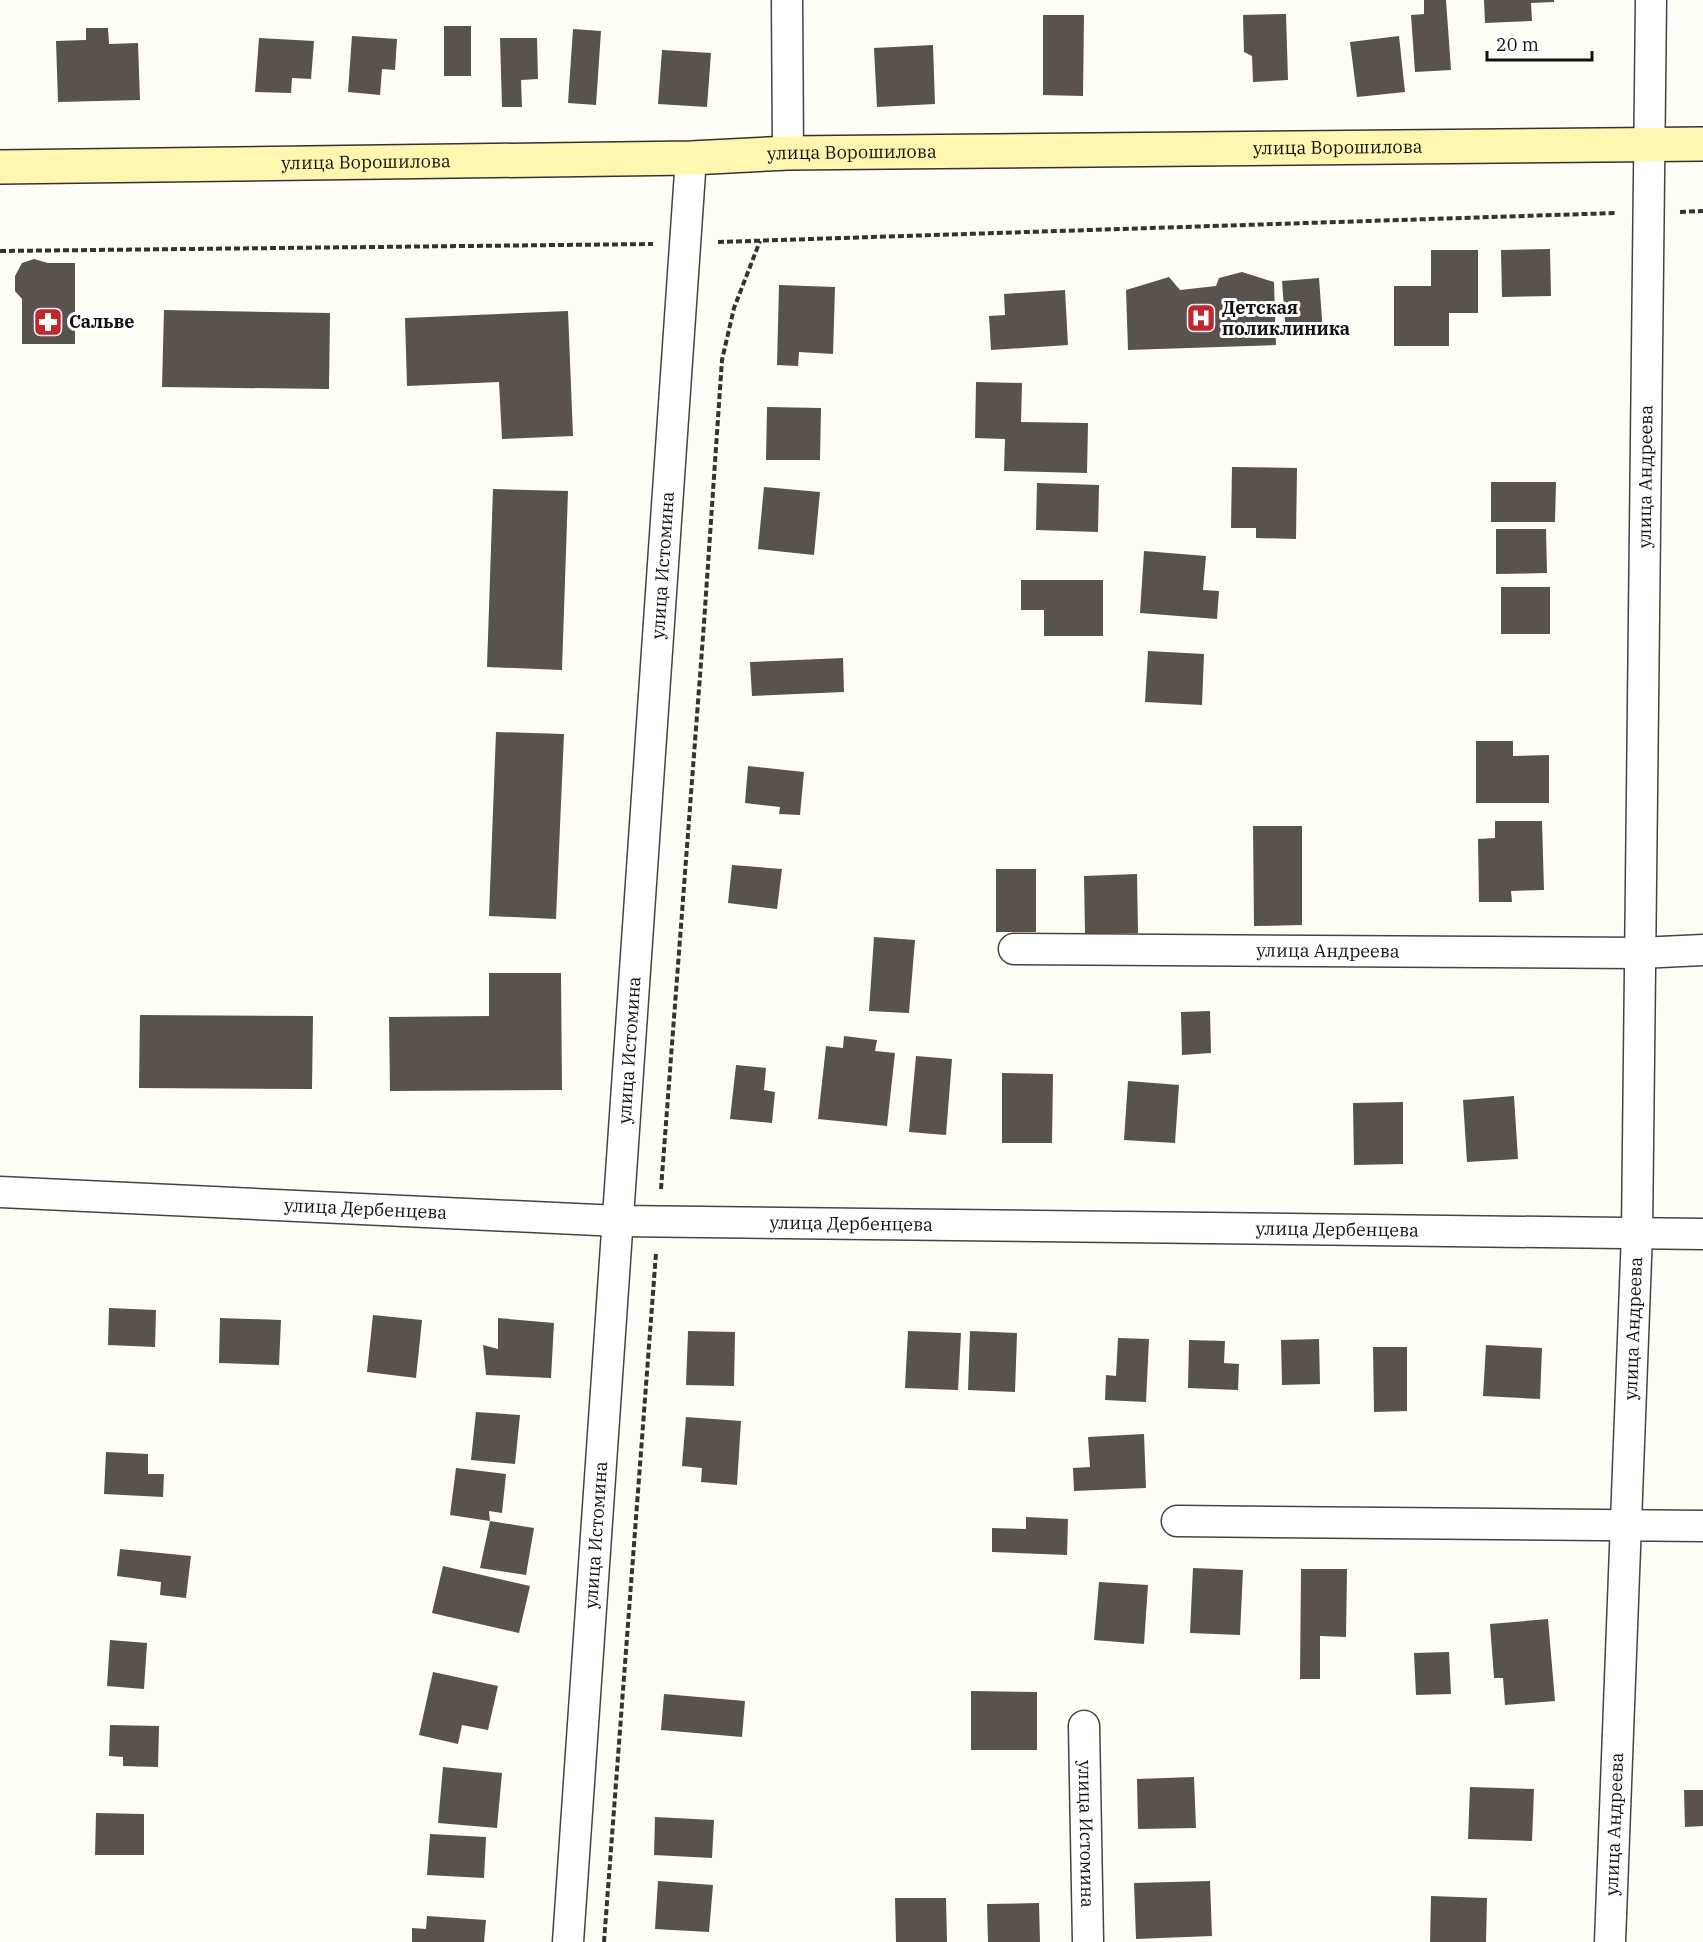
<svg xmlns="http://www.w3.org/2000/svg" width="1703" height="1942" viewBox="0 0 1703 1942" font-family="'IBM Plex Serif',serif">
<style>
.building{fill:#5a524d}
.lines{fill:none;stroke-linecap:round;stroke-linejoin:round}
.street-casing{stroke:#444;stroke-width:33}
.secondary-casing{stroke:#333;stroke-width:36}
.path{stroke:#333;stroke-width:4;stroke-dasharray:6 3;stroke-linecap:butt}
.street{stroke:#fff;stroke-width:30}
.secondary{stroke:#fff6b0;stroke-width:33}
.labels{text-anchor:middle;stroke-width:6;stroke-linejoin:round;paint-order:stroke}
.street-label{font-size:18px;fill:#111;stroke:#fff}
.poi-label{font-size:18px;font-weight:bold;fill:#111;stroke:#fff;text-anchor:start}
</style>
<rect width="100%" height="100%" fill="#fffdf5"/>
<path class="building" d="M1424,0H1446L1451,70L1415,72L1411,15L1424,14Z
M1484,0H1554V2L1531,3L1532,21L1485,23Z
M1286,14L1288,80L1253,82L1252,56L1244,52L1243,15Z
M1043,15H1084L1083,96L1043,95Z
M444,26H471V76H444Z
M86,28H108L109,44L138,43L140,100L58,102L56,41L86,40Z
M573,29L601,31L596,105L568,103Z
M352,36L397,39L395,70L382,69L380,95L348,92Z
M1399,36L1405,92L1357,97L1350,42Z
M259,38L314,41L311,79L292,78L291,93L255,92Z
M500,38H537L538,79L521,80L522,107H502Z
M933,45L935,104L877,107L874,48Z
M662,50L711,53L707,107L658,104Z
M1550,249L1551,296L1502,297L1501,250Z
M1431,250H1478V313H1449V346H1394V286H1431Z
M34,259L48,263H75V344H22V299L15,291V276L22,263Z
M1242,272L1274,282L1276,345L1128,350L1126,290L1169,277L1180,290L1216,286L1219,278Z
M1319,278L1323,333L1286,335L1282,281Z
M779,285L835,287L833,354L799,352L798,366L777,365Z
M1065,290L1068,345L991,350L989,316L1005,315L1004,294Z
M164,310L330,313L329,389L162,387Z
M568,311L573,436L502,439L499,382L407,386L405,318Z
M976,382L1022,383L1021,422L1088,423L1087,473L1004,471L1005,439L975,438Z
M767,407L821,408L820,460H766Z
M1232,467L1297,468L1296,539L1256,538V528H1231Z
M1491,482H1556L1555,522H1491Z
M1037,483L1099,485L1098,532L1036,530Z
M764,487L820,492L814,555L758,549Z
M493,489L568,491L562,670L487,667Z
M1496,529H1546L1547,573L1496,574Z
M1144,551L1206,556L1203,590L1219,591L1217,619L1140,613Z
M1021,580H1103V636H1044V610H1021Z
M1501,587H1550V634H1501Z
M1148,651L1204,654L1202,705L1145,702Z
M843,658L844,692L752,696L750,662Z
M496,732L564,734L556,919L489,916Z
M1476,741H1513V756L1549,755V803H1476Z
M748,766L804,772L800,815L779,814L780,807L745,803Z
M1495,821H1542L1544,890L1511,891L1512,902H1479L1478,839L1495,838Z
M1253,826H1302V925L1254,926Z
M732,865L782,869L777,909L728,903Z
M996,869H1036V932H996Z
M1137,874L1138,933L1085,934L1084,876Z
M874,937L915,940L909,1013L869,1011Z
M489,973H561L562,1090L390,1091L389,1017L489,1016Z
M1210,1011L1211,1053L1182,1055L1181,1012Z
M140,1015L313,1016L312,1089L139,1088Z
M844,1036L877,1040L875,1051L895,1053L887,1126L818,1119L826,1046L843,1048Z
M916,1056L952,1059L946,1135L909,1132Z
M736,1065L766,1068L764,1090L775,1092L772,1123L730,1119Z
M1002,1073L1053,1074L1052,1143H1002Z
M1128,1081L1179,1085L1175,1143L1124,1140Z
M1514,1096L1518,1159L1467,1162L1463,1100Z
M1403,1102V1164L1354,1165L1353,1103Z
M109,1308L156,1310L155,1347L108,1345Z
M373,1315L422,1320L416,1378L367,1372Z
M220,1318L281,1320L279,1365L219,1363Z
M498,1318L554,1323L551,1378L486,1375L483,1345L498,1349Z
M688,1331L735,1332L734,1386L686,1385Z
M908,1331L961,1333L958,1390L905,1388Z
M970,1331L1017,1333L1015,1392L968,1390Z
M1118,1338L1149,1339L1146,1402L1105,1400L1106,1375L1116,1376Z
M1319,1339L1320,1384L1282,1385L1281,1340Z
M1189,1340L1225,1341L1224,1363L1239,1364L1238,1390L1188,1388Z
M1486,1345L1542,1348L1540,1399L1483,1396Z
M1373,1347H1407V1411L1374,1412Z
M476,1412L520,1415L515,1464L471,1460Z
M686,1417L741,1421L737,1485L701,1482L702,1468L682,1466Z
M1144,1434L1146,1488L1074,1491L1073,1468L1090,1467L1088,1437Z
M106,1452L148,1454V1474H164L163,1497L104,1494Z
M456,1468L506,1474L502,1513L489,1511L490,1521L450,1515Z
M1026,1517L1068,1519L1067,1555L992,1552V1528L1026,1529Z
M490,1521L534,1528L526,1575L480,1568Z
M120,1549L191,1556L186,1598L160,1595L161,1582L117,1576Z
M443,1566L530,1586L519,1633L432,1613Z
M1193,1568L1243,1570L1240,1635L1190,1633Z
M1301,1569H1347L1346,1637L1320,1636V1679H1300Z
M1099,1582L1148,1585L1144,1644L1094,1640Z
M1548,1619L1555,1701L1505,1705L1503,1678H1494L1490,1624Z
M110,1640L147,1643L144,1689L107,1686Z
M1449,1652L1451,1694L1416,1695L1414,1653Z
M433,1672L498,1686L488,1730L462,1725L458,1744L419,1735Z
M971,1691L1037,1692V1750H971Z
M664,1694L745,1701L742,1737L661,1730Z
M110,1725L159,1726L158,1767L123,1766V1757L109,1756Z
M443,1767L502,1773L497,1828L438,1823Z
M1194,1777L1196,1828L1138,1829L1137,1779Z
M1470,1787L1534,1789L1532,1841L1468,1839Z
M1684,1790H1703V1826L1685,1827Z
M96,1813L144,1814V1855H95Z
M655,1817L714,1820L712,1858L654,1855Z
M430,1834L486,1837L484,1878L427,1875Z
M658,1881L713,1885L709,1932L655,1929Z
M1210,1881L1212,1936L1136,1939L1134,1883Z
M1431,1896L1487,1898L1486,1942H1430Z
M895,1898H946L947,1942H896Z
M1039,1903L1040,1942H988L987,1904Z
M427,1916L486,1920L484,1942H412V1928L426,1929Z"/>
<g class="lines">
<g class="street-casing">
<g id="street">
<path d="M787,0L788,153"/>
<path id="s1" d="M1014,949L1640,953L1703,950"/>
<path id="s2" d="M0,1192L618,1221L1703,1234"/>
<path d="M1177,1521L1703,1526"/>
<path id="s3" d="M1084,1726L1088,1942"/>
<path id="s4" d="M568,1942L691,158"/>
<path id="s5" d="M1610,1942L1637,1233L1651,0"/>
</g>
</g>
<g class="secondary-casing">
<g id="secondary">
<path id="s6" d="M0,167L691,158L788,153L1703,144"/>
</g>
</g>
<path class="path" d="M1680,212L1703,211
M718,242L1616,213
M0,251L653,244
M661,1189L704,623L722,360L734,308L760,241
M604,1942L656,1253"/>
<use href="#street" class="street"/>
<use href="#secondary" class="secondary"/>
</g>
<defs>
<g id="hospital-square" transform="scale(1.5)"><rect x="-9" y="-9" width="18" height="18" rx="4" fill="#c4262e" stroke="#fff"/><path d="M-5-5h3v3.5h4V-5h3V5h-3V1.5h-4V5h-3Z" fill="#fff"/></g>
<g id="pharmacy-square" transform="scale(1.5)"><rect x="-9" y="-9" width="18" height="18" rx="4" fill="#c4262e" stroke="#fff"/><path d="M-2-6h4v4h4v4h-4v4h-4v-4h-4v-4h4Z" fill="#fff"/></g>
</defs>
<g fill-rule="evenodd">
<use href="#hospital-square" x="1201" y="318"/>
<use href="#pharmacy-square" x="48" y="322"/>
</g>
<g class="labels">
<g class="street-label">
<text dy="6" stroke="none"><textPath href="#s6" startOffset="1338">улица Ворошилова</textPath></text>
<text dy="6" stroke="none"><textPath href="#s6" startOffset="852">улица Ворошилова</textPath></text>
<text dy="6" stroke="none"><textPath href="#s6" startOffset="366">улица Ворошилова</textPath></text>
<text dy="6" stroke="none"><textPath href="#s5" startOffset="1466">улица Андреева</textPath></text>
<text dy="6" stroke="none"><textPath href="#s4" startOffset="1380">улица Истомина</textPath></text>
<text dy="6" stroke="none"><textPath href="#s1" startOffset="314">улица Андреева</textPath></text>
<text dy="6" stroke="none"><textPath href="#s4" startOffset="894">улица Истомина</textPath></text>
<text dy="6" stroke="none"><textPath href="#s2" startOffset="366">улица Дербенцева</textPath></text>
<text dy="6" stroke="none"><textPath href="#s2" startOffset="852">улица Дербенцева</textPath></text>
<text dy="6" stroke="none"><textPath href="#s2" startOffset="1338">улица Дербенцева</textPath></text>
<text dy="6" stroke="none"><textPath href="#s5" startOffset="614">улица Андреева</textPath></text>
<text dy="6" stroke="none"><textPath href="#s4" startOffset="408">улица Истомина</textPath></text>
<text dy="6" stroke="none"><textPath href="#s5" startOffset="118">улица Андреева</textPath></text>
<text dy="6" stroke="none"><textPath href="#s3" startOffset="108">улица Истомина</textPath></text>
</g>
<g class="poi-label">
<text x="1222" y="314">Детская<tspan x="1222" dy="21">поликлиника</tspan></text>
<text x="69" y="328">Сальве</text>
</g>
</g>
<path d="M1487 51v9h105v-9" fill="none" stroke="#111111" stroke-width="3"/>
<text x="1496" y="51" font-size="18" fill="#111111" stroke="#ffffff" stroke-width="4.5" paint-order="stroke">20 m</text>
</svg>
